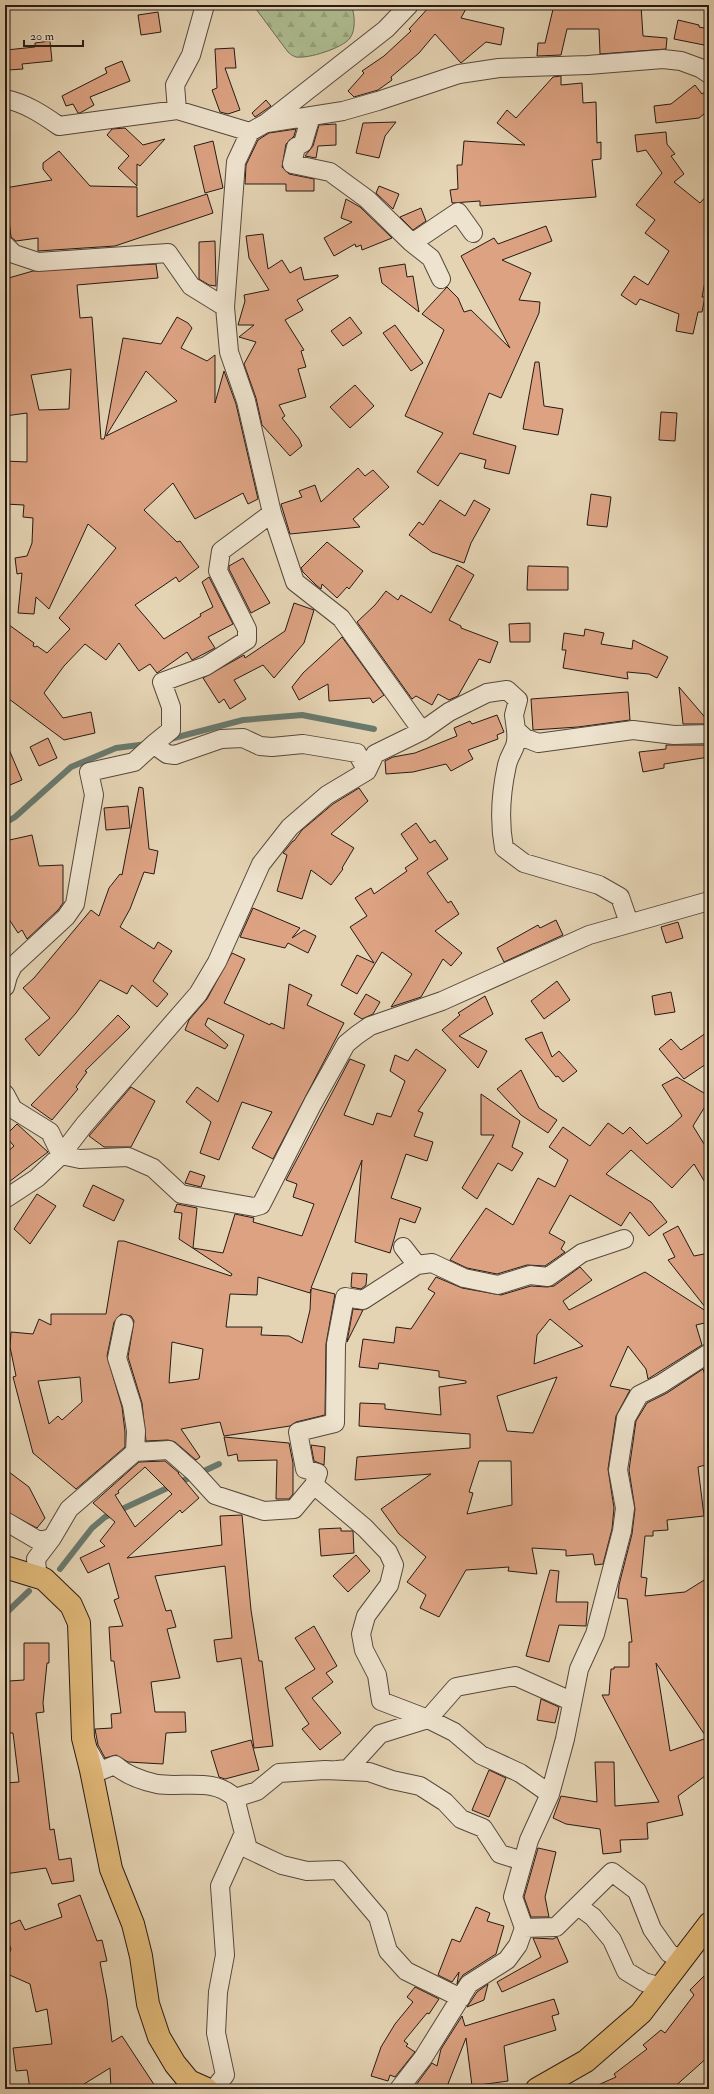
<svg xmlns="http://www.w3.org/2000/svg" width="714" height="2094" viewBox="0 0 714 2094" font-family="'IM FELL Double Pica',serif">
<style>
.forest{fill:url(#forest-firs);stroke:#6a6c54}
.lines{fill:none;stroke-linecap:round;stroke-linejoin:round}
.stream{stroke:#69796e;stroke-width:6}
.building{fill:#dca282;stroke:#261a15;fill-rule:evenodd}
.street-casing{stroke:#56483d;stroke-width:20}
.highway-casing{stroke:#261a15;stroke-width:24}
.street{stroke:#eee3ce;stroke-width:18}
.highway{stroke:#e2ba7a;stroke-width:22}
</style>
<defs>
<pattern id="forest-firs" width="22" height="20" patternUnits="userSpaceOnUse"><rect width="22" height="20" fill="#aebe92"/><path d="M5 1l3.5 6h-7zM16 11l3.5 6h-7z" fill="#96a37d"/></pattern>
</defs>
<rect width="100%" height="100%" fill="#e5d4b4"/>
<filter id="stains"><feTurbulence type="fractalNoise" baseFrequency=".005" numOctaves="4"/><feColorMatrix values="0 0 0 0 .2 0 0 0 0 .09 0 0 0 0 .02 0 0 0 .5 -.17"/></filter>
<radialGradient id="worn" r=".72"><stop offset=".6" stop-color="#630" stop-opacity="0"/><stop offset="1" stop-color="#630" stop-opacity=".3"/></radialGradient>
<path class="forest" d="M253,5H351C355,14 356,30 350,38C343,48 308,59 296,57C293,56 290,54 288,52Z"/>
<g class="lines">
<path class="stream" d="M170,739L243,720L302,715L374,729
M5,823L15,817L71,767L116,748L147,744
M60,1569L92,1528L105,1517L219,1464
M5,1614L29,1591"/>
</g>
<path class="building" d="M431,5H468L461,18L504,28L501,45L486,42L461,63L435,34L419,53L391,77L392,80L378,90L354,97L348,91L364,73L362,71L384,56L411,31L409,29Z
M554,5H641L643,36L667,38L666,49L600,54L599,29H567L561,55L537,56L538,43H545Z
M158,12L161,32L141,35L138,15Z
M678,20L699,25V27L709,29V46L674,39Z
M50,41L52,61L22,64L23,69L8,70L6,50L35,47V43Z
M234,48L236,68H225L240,110L228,114L220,112L212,90L217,88L215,49Z
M122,61L130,81L90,97L94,105L80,113H78L73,104L66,106L62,96L107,73L105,68Z
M561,76V85L582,83L583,103L596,102L597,143L601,142V159L592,160L596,197L480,206V201L452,203L450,190L458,189L457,165H462L464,141L525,145L497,123L507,110L516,118L553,77Z
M695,85L702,94L709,89V110L699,118L656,123L654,106L671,104Z
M266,100L271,106L255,117L252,113Z
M396,122L385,136L379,158L356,153L363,123Z
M336,124V145L318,146L316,158L305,156L313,146L319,125Z
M125,128L143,145L165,139L140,166L137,164V186L118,168L129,156L107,135L112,129Z
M296,129L294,136L286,144L282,167L289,174L314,179V191H286V184H245L246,165L258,140L269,133Z
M666,132L667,144L675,154L671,156L684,174L674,182L700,203L709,193V261L702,297H705L702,312H698L693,334L676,331L679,314L640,299L636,305L621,295L634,276L648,285L669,251L645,233L655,220L636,205L662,173L646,150L637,152L635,135Z
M213,141L223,188L205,193L194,146Z
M59,151L90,186L137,187V217L207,194L213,213L115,246L38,251V238L16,241L11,237L7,204H5V188L52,180L43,169V163Z
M379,186L399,194L393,209L376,193Z
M346,199L360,207L392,238L362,250L361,245L356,247L355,244L334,256L324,238L352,222L341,218Z
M421,208L426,221L413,230L400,217Z
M546,226L552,241L502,260L531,273L519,300L540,302L539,313L501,398L489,393L473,434L516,446L509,474L484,468L486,460L460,453L438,486L417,472L443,433L405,416L444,330L422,314L447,287L458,298L464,312L471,310L510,348L461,256L494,238L498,244Z
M263,234L268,269L282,260L290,273L301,267L304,280L338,275V277L297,300L303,310L285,320L304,350L301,351L306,367L298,369L306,397L279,405L285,416L282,418L299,439L302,446L290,456L262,425L256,398L244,364L256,342L239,337L254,325H238L245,301L244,295L269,290L249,258L246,236Z
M215,241L216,286L209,285L199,279V242Z
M156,264L158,278L77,285L80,318L92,317L101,439H104L105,436L123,338L161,344L177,317L188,323L192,328L181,348L207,361L215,355V403L224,371L236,404L258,499L248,504L243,493L195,519L173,483L144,510L177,542L180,541L199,567L179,582L176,577L135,605L164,639L201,616L200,614L213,607L202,582L209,577L233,624L208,637L215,648L192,660L187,652L157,673L150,664L139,671L119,643L106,660L85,644L64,666L44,693L63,718L91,712L95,733L64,740L5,696V622L34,643L33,646L35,647L37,646L47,653L70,629L59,618L116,548L88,524L49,609L36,597L34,614L18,613L22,573L17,574L15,558L27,556L32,543L33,518L23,517L24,505L5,504V461L27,462V413L5,416V279L33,271ZM71,369L69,409L39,410L31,375ZM146,371L177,401L106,436Z
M405,264L407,277L413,276L419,312L382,283L379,268Z
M350,317L362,333L343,346L331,331Z
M395,325L423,363L411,371L383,333Z
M535,362H539L544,406L563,409L558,435L523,429Z
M355,385L374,406L350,428L330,407Z
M661,412L677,413L675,441L659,440Z
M358,468L365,476L373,470L389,487L353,519L360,527L290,534L281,504L302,497L299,491L315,485L321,502Z
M591,494L611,497L607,527L587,525Z
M440,500L465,516L474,500L490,509L471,543L464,563L432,552L409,535L419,522L423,525Z
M327,542L363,571L349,589L347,587L337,598L322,584L321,589L316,585L303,572L301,568Z
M243,558L270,603L251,613L229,569V566Z
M457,565L474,575L449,620L461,626V628L498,642L490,663L479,659L458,696L449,700L438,694L432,705L416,696L412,699L357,622L375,605L386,591L398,600L401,595L431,613Z
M528,566L568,567V590H527Z
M294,603L314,610L304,643L274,678L263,665L234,680L246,699L230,709L224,699L219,703L203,678L244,655L245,658L285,631Z
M530,623V642H510L509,624Z
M585,629L604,633L601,644L632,649L633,640L668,657L657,678L649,674L627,672L628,679L563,668L566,650H562L564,633L584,636Z
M342,637L384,695L373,703L370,698L329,701L328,684L299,700L292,687L303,673Z
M679,687L709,722V724H683Z
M628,692L630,720L578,727L533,730L531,699Z
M497,715L504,732L497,735L498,739L468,750L473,759L451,771L446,764L413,772L386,774L385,761L393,757L415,753L457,736L454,728L470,721L472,724Z
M48,738L57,758L39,766L30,747Z
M5,740L22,780L5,787Z
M666,745H708L709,757L664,764V768L643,772L639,752L666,749Z
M139,787L143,788L149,849L158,851L154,874L144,872L130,909L120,927L154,949L158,942L172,951L153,981L168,994L157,1007L132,985L127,994L100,980L76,1013L39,1056L25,1039L50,1018L23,988L34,978L91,910L99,916L109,888L120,874L122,875Z
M359,788L368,801L331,834L354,848L342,868L343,869L331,885L311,870L302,899L277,891L287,855L283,853L293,841H294L302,830L333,804Z
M128,806L130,828L106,830L104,808Z
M416,823L430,843L435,840L448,859L427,873L448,903L451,901L459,914L435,931L462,953L451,966L443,959L421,997L391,1007L412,974L382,952L357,994L341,985L357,955L374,963L350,927L367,916L355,898L371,888L374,894L407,871L405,868L418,859L401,834Z
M32,835L39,866L63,865V903L58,910L27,939L22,930L18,933L5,913V841Z
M253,908L300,928L292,938L304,930L316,936L308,953L288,943L285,948L240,937Z
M556,920L563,935L504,962L497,948L538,925L540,928Z
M678,922L683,938L666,943L661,927Z
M232,953L245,959L224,1003L270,1025L271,1023L284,1029L289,984L312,995L307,1005L344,1023L273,1159L252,1148L272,1112L242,1102L219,1160L200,1153L211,1122L186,1102L197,1087L218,1102L244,1035L208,1018L205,1025L228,1045L225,1049L185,1030L189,1020L207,999Z
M557,981L570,1000L544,1019L531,1001Z
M671,992L675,1012L655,1015L652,996Z
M366,994L380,1002L373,1014L362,1019L354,1014Z
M485,996L493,1014L459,1036L487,1051L478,1068L442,1030L460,1015L458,1013Z
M118,1015L130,1027L85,1071L87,1072L76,1087L78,1089L52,1120L31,1105Z
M709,1031V1062L684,1079L659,1049L671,1039L681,1050Z
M542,1032L552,1057L559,1051L577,1071L563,1082L558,1076L556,1077L525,1039Z
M416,1049L446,1070L418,1111L423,1113L414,1136L433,1142L427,1161L406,1154L391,1198L421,1208L415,1223L400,1218L390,1253L355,1242L362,1160L311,1288L335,1294L326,1344L325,1415L296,1422L290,1426L224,1436L220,1422L181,1429L200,1457L196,1460L175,1442L168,1440L146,1441L142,1403L128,1357L134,1321L131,1316L121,1314L114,1322L107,1356L122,1407L125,1432V1447L76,1489L33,1453L13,1377L16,1376L10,1347L11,1332L33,1334L39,1319L51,1325V1314H106L118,1241H124L231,1276L232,1274L179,1239L182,1213L174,1212L177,1204L197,1208L193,1248L223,1253L235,1214L254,1218L253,1222L302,1236L314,1204L293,1197L297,1184L286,1180L350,1059L365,1065L344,1115L373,1125L377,1113L391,1117L405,1081L390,1071L395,1055L408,1061ZM258,1277L310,1293L311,1289L310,1310L302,1343L289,1336L261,1335L262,1327H226L230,1294L257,1295ZM172,1342L203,1349L199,1379L169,1383ZM80,1377L82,1402L62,1420L58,1416L49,1424L38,1381Z
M521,1070L539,1108L557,1120L548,1133L521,1115L497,1089Z
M677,1077L709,1096V1100L693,1126L709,1152V1189L694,1164L672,1188L631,1150L606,1174L651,1202L667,1222L649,1236L630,1212L621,1226L570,1195L549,1233L565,1242L561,1249L565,1252L545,1266L527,1265L497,1274L467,1268L450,1260L486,1208L513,1225L538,1178L555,1187L568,1160L549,1147L563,1127L590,1146L608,1123L623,1134L630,1127L647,1144L672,1125L682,1116L662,1085Z
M131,1087L155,1101L131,1147H104L89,1136Z
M481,1094L520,1121L512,1147L523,1153L512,1171L498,1163L477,1199L462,1188L494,1135H481Z
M17,1124L48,1152L5,1185V1154L14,1146L5,1136Z
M190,1171L205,1176L201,1187L185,1183Z
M93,1185L124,1200L114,1221L83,1206Z
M37,1194L56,1206L30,1244L14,1229Z
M678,1226L694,1256L709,1253V1312L668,1260L675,1257L663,1234Z
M580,1267L592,1280L563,1301L569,1310L645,1272L709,1313V1322L696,1325L702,1345L648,1379L646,1369L628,1346L610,1386L630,1390L616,1416L608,1469L614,1508L612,1529L603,1564L595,1565L593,1554L566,1556V1550L532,1548L537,1574L508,1571L509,1567L466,1570L439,1617L420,1608L426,1595L407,1582L426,1557L399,1534L381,1509L431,1474L355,1480L357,1457L470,1448V1434L359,1426L360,1403L385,1404V1409L441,1415L439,1387L466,1383V1381L439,1377V1371L379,1363L378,1369L359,1367L363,1339L394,1343L396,1327L411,1329L435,1293L428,1289L436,1277L462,1288L501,1295L531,1286L547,1287L554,1286ZM550,1319L583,1346L534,1364L537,1335ZM557,1377L533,1433L507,1431L497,1396ZM479,1461H511L512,1505L467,1514L473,1493L469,1492Z
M352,1273L367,1274L366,1285L361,1289L351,1287Z
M353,1309L363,1310L347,1342Z
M703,1369L709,1387V1464L698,1467L704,1516L667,1520L668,1530L653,1531V1536H645L641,1577L647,1578L645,1596L685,1592L709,1577V1773L678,1796L683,1815L647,1823L648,1839L620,1840L621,1852L603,1854L600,1829L566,1824L553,1818L561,1796L597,1802L595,1762H614L615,1806L659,1802L602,1695H609L611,1669H614V1667H629V1642H632L627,1599L618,1598L619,1585L632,1534L635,1509L629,1470L636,1421L647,1403L667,1393ZM656,1663L707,1738L670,1751Z
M224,1437L289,1443L293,1463V1494L289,1499H276L277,1460L238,1461L237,1454L228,1456Z
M311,1445L325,1447L324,1465L314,1461Z
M165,1461L179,1473H178L199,1498L182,1513L180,1510L127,1558L222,1545L220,1516L242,1515L251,1610L259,1661H262L273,1746L254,1748L241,1658L217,1662L214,1640L232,1638L225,1566L155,1576L166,1611L171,1610L176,1627L167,1629L180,1678L151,1682L155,1712H185L186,1732L166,1733L163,1764L128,1762L116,1755L105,1758L98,1745L95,1729L112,1728L111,1714L121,1713L114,1661H111L109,1627L123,1626L114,1600L119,1598L109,1563L88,1573L80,1558L105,1546L100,1541L115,1522L93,1503L139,1462ZM145,1467L172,1494L135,1527L115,1495L119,1493L118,1491Z
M5,1469L29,1487L45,1518L37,1528L5,1511Z
M341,1528V1531H353L354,1553L321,1556L319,1529Z
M356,1555L370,1571L348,1592L333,1576Z
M550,1570L559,1571L556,1602H588L586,1626L559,1625L549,1662L526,1656Z
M314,1626L337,1666L326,1673L333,1682L312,1698L341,1733L320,1750L302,1729L309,1724L285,1688L315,1669L295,1638Z
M24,1643H49V1663H47L43,1703L44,1712L36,1713L50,1830L54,1829L59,1860L71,1858L74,1881L52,1884L46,1868L5,1874V1783L19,1782L13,1733H5V1702L9,1701V1681L24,1680Z
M541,1699L559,1707L555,1723L537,1720Z
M251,1740L259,1770L225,1779L219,1777L211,1751Z
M489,1770L506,1778L489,1817L472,1810Z
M538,1848L556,1852L545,1897L549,1917H531L524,1897Z
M80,1895L97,1941L102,1940L107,1961L100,1962L107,1999L112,2042L122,2036L157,2089H111L110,2068L76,2089H30L27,2070L16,2071L13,2048L52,2044L47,2009L36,2012L30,1984L5,1973V1964L11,1949L5,1934V1926L20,1920L25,1930L62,1917L58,1904Z
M476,1907L490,1913L487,1921L504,1926L496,1954L463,1975L457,1984L459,1972L452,1982L438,1975L452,1939L460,1942Z
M557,1937L568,1962L502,1992L497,1982L541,1957L533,1938L553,1939Z
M709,1971V2056L672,2089H589L616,2077L614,2074L647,2049L643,2045L661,2030L665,2033L694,1995L690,1990Z
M488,1984L484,2000L467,2007L477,1992Z
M415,1987L439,1999L429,2014L427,2013L404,2041L408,2044L406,2046L415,2052L395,2077L390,2075L388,2081L371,2076L381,2047L395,2024L413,2002L407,1997Z
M554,1999L559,2014L552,2016L556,2030L504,2046L508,2081L472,2086L466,2038L446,2089H427L416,2085L432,2063L437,2066L441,2049L462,2016L465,2026Z"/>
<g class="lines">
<g class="street-casing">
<path id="street" d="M409,5L386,29L266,123L250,132L236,162L225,307L229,352L246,401L272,513L295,582L341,618L422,731
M5,99C25,103 42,114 59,126L177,110L250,132
M177,110L175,85L191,55L205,5
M311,116L303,143L296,147L292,164L330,172L367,199L412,243L431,258L441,279
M267,123L343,111L378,101L459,74L499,68L588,65L663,59L681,61L700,68L709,74
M412,243L458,212L473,233
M5,245L14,254L38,262L168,253L191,286L225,307
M516,730C518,750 511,749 507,765C501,792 499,821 504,848L524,863L599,885L620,897L629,923
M155,743L171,730V707L162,682L206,666L247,640V629L218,571L221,551L272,513
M5,987L8,976L13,966L66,917L75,904L94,795L89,772L134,762L155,743L160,749L167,754L175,755L221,739L243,738L260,746L272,747L303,744L357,753L367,771
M5,1094L13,1109L50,1132L61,1155L80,1159L128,1157L153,1168L181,1194L254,1207L261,1205L313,1103L346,1044L357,1035L370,1026L442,1001L589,935L709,901
M5,1199L37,1178L61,1155L84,1125L198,994L217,962L261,864L290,827L327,795L367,771L375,754L422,731L449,712L487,693L507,690L518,700L514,715L516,730L525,738L538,743L633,730L674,735L709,734
M403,1247L417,1265L432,1263L464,1278L498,1285L530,1275L548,1277L582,1253L624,1239
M135,1452L169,1450L194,1472L215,1495L264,1511L294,1509L314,1485L318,1473L305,1469L298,1432L335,1423L336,1344L345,1297L363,1300L417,1265
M314,1485L365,1528L388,1552L394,1565L389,1585L366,1616L361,1634L364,1650L377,1675L381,1701L428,1719L454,1732L481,1755L520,1773L550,1794
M5,1521L39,1541L52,1538L69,1509L135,1452L136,1431L132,1405L117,1358L124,1324
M44,1579L37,1571L36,1559L52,1538
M89,1751L100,1771L115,1765C126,1775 143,1781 157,1784C184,1788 214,1777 235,1798
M337,1770L348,1769L380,1734L428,1719L456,1687L515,1676L571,1701
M578,1906L593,1917L612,1940L626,1971L644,1982L661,1987
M524,1928L556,1927L612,1872L637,1891L652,1929L669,1953L681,1960
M461,1998L406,1971L388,1951L378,1917L338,1870L307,1871L282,1865L248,1849L235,1798L257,1791L279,1773L325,1770L369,1772L392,1780L420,1786L445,1802L461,1819L483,1828L500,1854L523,1861
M214,2089L225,2075L216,2033L218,1992L225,1955L220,1886L244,1833
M399,2089L423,2058L469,1984L507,1960L518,1945L524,1928L513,1897L529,1840L550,1794L565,1739L579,1669L595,1634L622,1531L625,1508L618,1470L626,1418L639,1395L661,1384L709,1353"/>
</g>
<g class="highway-casing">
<path id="highway" d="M5,1567L44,1579L71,1605L79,1623L83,1738L91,1770L111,1869L133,1924L141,1956L148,2004L159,2037L175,2064L189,2081L207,2089
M537,2089L586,2061L641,2013L709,1924"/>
</g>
<use href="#street" class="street"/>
<use href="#highway" class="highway"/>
</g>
<rect width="714" height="2094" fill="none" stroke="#e5d4b4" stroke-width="20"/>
<rect x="6" y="6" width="702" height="2082" fill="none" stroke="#261a15" stroke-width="2"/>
<rect x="10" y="10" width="694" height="2074" fill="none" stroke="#261a15"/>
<path d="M24 40v6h59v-6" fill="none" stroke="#261a15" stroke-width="2"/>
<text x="30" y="40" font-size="12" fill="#261a15" stroke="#eee3ce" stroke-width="3" paint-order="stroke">20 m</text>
<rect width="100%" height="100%" filter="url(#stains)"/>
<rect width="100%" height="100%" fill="url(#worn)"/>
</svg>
